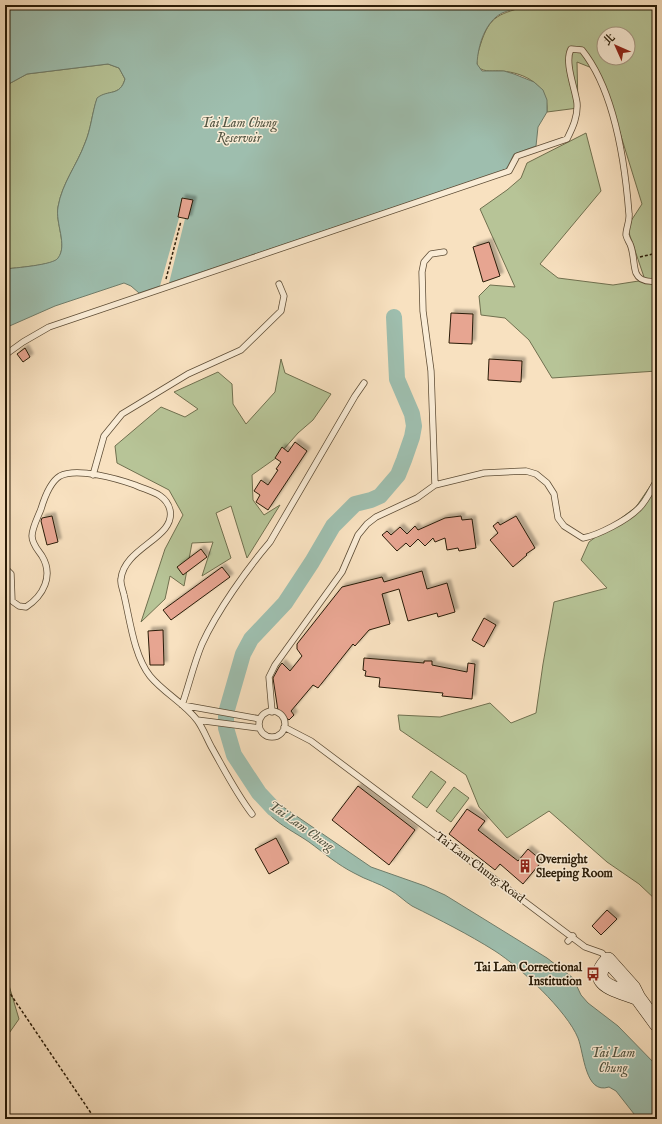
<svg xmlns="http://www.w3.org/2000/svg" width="662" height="1124" viewBox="0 0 662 1124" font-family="'IM FELL English','Noto Serif TC',serif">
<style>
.green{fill:#b7c497;stroke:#70704f;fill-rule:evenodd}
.water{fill:#9ebeae;stroke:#6f7d6b}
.pier{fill:#f8e1c0}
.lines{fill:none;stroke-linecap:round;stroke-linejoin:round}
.river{stroke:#9ebeae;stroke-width:16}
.building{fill:#e7a591;stroke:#291b07;filter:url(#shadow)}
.lane-casing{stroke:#5d4c35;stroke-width:7}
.secondary-casing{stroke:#291b07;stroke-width:16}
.path{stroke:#291b07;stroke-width:1.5;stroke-dasharray:3 2;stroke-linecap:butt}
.lane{stroke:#faecd6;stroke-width:5.5}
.secondary{stroke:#faecd6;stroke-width:15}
.labels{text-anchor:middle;stroke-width:3;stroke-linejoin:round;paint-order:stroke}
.poi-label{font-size:12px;font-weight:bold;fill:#291b07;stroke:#faecd6;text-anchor:start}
.street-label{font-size:12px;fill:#291b07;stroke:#faecd6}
.water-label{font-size:13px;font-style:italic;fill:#525441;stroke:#faecd6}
</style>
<defs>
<filter id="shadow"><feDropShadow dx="3.5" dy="-3.5" stdDeviation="1" flood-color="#0004"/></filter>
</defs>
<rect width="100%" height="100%" fill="#f8e1c0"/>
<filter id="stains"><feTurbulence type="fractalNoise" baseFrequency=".005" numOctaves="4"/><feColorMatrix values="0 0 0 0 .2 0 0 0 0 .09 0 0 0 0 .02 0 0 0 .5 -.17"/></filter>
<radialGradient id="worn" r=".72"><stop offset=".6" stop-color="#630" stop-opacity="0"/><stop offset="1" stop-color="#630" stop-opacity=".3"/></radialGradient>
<path class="green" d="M529,5H657V371L552,378L529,340L505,318L481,315L479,296L490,285L515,287L480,209L507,190L521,178L527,163L586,133L601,191L540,264L558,278L613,285L645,280L627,227L642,204L617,123L597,70L577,62L578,108L547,112C549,85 525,73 502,71C493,70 485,73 478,67C475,60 478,53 480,46C490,13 500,15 529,5ZM604,34H628V58H604Z
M108,64L119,68L125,79C120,97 108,89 97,99C92,113 91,129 85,143C77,165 62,183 58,207C55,223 68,245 58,259C54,265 14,268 5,269V86L27,74Z
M281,359L285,373L331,394L313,420L298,433L276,458L252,475L253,500L264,515L280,505L247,558L231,506L216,513L231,558L202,576L213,542L192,543L184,586L170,576L165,599L141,622L165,549L183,515L169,490L117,463L115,446L161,407L185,417L198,409L174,392L218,372L232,384L233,404L246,424L275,392Z
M657,476V901L639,884L607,862L549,811L507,838L479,807L466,775L400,730L398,715L440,717L490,703L511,723L536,713L543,664L554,602L607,588L581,560L589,542L636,507Z
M431,771L446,782L427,808L412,797Z
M454,787L469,798L451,822L436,811Z
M5,972L19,1019L5,1039Z"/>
<path class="water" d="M5,5H529C520,8 511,9 502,13C485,22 478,45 477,64L482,71H504L514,74L534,82L543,90L547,100V112L538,127L536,146L514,154L507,168L502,171L139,293L131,286L124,283L55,306L5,328V269C14,268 54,265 58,258C68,245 55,223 58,207C62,183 77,165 85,143C91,129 92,113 97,98C108,89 120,97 125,79L119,68L108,64L27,74L5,86Z
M259,793L270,798L371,867L425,886L445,895L547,958L573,978L581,995L588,1003L618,1026L657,1066V1119H638L616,1091L609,1087C585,1095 584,1053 578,1038C567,1011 520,967 495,951C468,934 440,920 412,906C404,901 398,894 390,890C379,883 366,880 354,873C338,865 324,853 309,842C296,833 281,826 270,815C264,809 260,801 259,793Z"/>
<path class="pier" d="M182,198L193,200L188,219H185L169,283L160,286L179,218L178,217Z"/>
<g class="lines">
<path class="river" d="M274,809L259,793L234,755L226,728V713L243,654L251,639L285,603L312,562L333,526L355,504L371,500L380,496L398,475L404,460L412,437L414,426L412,414L397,379L394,317"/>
</g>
<path class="building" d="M182,198L193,200L188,219L178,217Z
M489,242L500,276L483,282L473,247Z
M451,313L473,314L472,344L449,343Z
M25,348L30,357L23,362L17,354Z
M489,359L522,361L521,382L488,380Z
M295,442L307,451L268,510L256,502L260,495L254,491L261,480L268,485L278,470L276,469L281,462L275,458L282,447L288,452Z
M52,516L58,542L47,545L41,521L42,518Z
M461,516L462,520L472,519L476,548L459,551L458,548L447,550L445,538L435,542L433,538L425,546L418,539L410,547L406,543L397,551L382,535L387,531L391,535L400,527L407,534L415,526L418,530L445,518Z
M516,516L535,548L526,554L527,555L513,567L490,540L498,533L493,526L498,522L500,525Z
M201,549L207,557L183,575L177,567Z
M222,567L230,577L171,620L163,610Z
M422,571L427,589L447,583L455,612L438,617L437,613L408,621L399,589L382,594L390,624L369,630L355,646L353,644L318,688L313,685L291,711L294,715L289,720L278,711L273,678L279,667L282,663L290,671L302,656L297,649V644L342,587L382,577L384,582Z
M484,618L496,625L484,647L472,640Z
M163,630L164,665H150L148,631Z
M364,658L424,663V661H432V665L467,672L468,663L475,664L472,699L442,696L443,693L421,691L379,687L380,678L365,676L366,671L363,670Z
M358,786L415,830L389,865L332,820Z
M467,809L485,821L478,830L518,861L528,849L542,861L523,884L500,864L495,870L449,834Z
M276,838L289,863L269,874L255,849Z
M607,910L617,919L601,935L592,926Z"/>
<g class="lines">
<g class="lane-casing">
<path id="lane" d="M5,355L23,342L49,327L509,171L517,156L567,139C573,127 578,116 577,103C575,88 564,62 571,49L582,50C615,91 625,163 629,214C630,221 626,228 626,235C627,239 628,240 630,244C634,253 633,264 636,273C640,282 649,282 657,281
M93,475L104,436L122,414L188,374L241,350L281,311L284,296L279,284
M435,485L431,371L423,311L422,272L424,262L431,254L444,252
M5,568L11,574L12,601L19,606L26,607C43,596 54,576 42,556C38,550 32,544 32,536C32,528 38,517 41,509C44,499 50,482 60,476C77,467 118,479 135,485C148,491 166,493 170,510C176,538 124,547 121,579C120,584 123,590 124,595C130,620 134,656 150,676C164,693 184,703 197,720C203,728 207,739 212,748C225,771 236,793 252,814
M259 724a13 13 0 1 1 26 0a13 13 0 1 1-26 0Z
M272,712L269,677L275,665L342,572L358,535L367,524L376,517L417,498L435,485L484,473L526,471L536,474L547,483L554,494L558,518L564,526L583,538C599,535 627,520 638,509C646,502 651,490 657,480
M260,719L182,705C189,685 194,663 202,644C217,611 247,569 270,542L355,396L364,383
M197,720L259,728
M284,727L311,741L585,947L602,953L608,960
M568,941L573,936"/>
</g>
<g class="secondary-casing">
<path id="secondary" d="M638,998C620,990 584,985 608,960L633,988L638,998L657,1024"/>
</g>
<path class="path" d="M640,257L657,253
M166,279L181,221
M5,986L95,1119"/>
<use href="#lane" class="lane"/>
<use href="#secondary" class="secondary"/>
</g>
<defs>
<g id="building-bare" transform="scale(1.08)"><path d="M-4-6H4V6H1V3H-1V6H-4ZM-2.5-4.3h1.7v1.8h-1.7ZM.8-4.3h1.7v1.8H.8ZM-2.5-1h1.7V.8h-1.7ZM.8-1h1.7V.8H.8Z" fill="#8f2418" stroke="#faecd6" stroke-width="2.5" paint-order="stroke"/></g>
<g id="bus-bare" transform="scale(1.08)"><path d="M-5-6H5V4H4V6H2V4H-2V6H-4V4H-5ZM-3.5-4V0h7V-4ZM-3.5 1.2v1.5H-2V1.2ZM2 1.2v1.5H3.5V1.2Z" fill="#8f2418" stroke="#faecd6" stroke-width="2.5" paint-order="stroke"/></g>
</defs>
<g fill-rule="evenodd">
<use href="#building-bare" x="525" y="866"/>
<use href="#bus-bare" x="593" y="974"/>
</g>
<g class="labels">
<g class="poi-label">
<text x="536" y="863">Overnight<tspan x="536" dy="14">Sleeping Room</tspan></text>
<text x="582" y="971" text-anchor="end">Tai Lam Correctional<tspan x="582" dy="14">Institution</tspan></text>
</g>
<g class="street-label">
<text transform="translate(480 867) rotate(37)" y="4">Tai Lam Chung Road</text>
</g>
<g class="water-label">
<text x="239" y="127">Tai Lam Chung<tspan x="239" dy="15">Reservoir</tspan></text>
<text transform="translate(302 825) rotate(35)" y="5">Tai Lam Chung</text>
<text x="613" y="1057">Tai Lam<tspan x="613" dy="15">Chung</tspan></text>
</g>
</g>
<rect width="662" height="1124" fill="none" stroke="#f8e1c0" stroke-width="20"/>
<rect x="6" y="6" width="650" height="1112" fill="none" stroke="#291b07" stroke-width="2"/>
<rect x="10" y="10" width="642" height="1104" fill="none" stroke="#291b07"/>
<g transform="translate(616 46) rotate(315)"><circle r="19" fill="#faecd6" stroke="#a69883"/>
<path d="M0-3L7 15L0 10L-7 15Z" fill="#8f2418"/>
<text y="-6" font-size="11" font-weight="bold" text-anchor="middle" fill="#291b07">北</text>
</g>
<rect width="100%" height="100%" filter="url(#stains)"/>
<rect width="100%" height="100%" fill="url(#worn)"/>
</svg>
